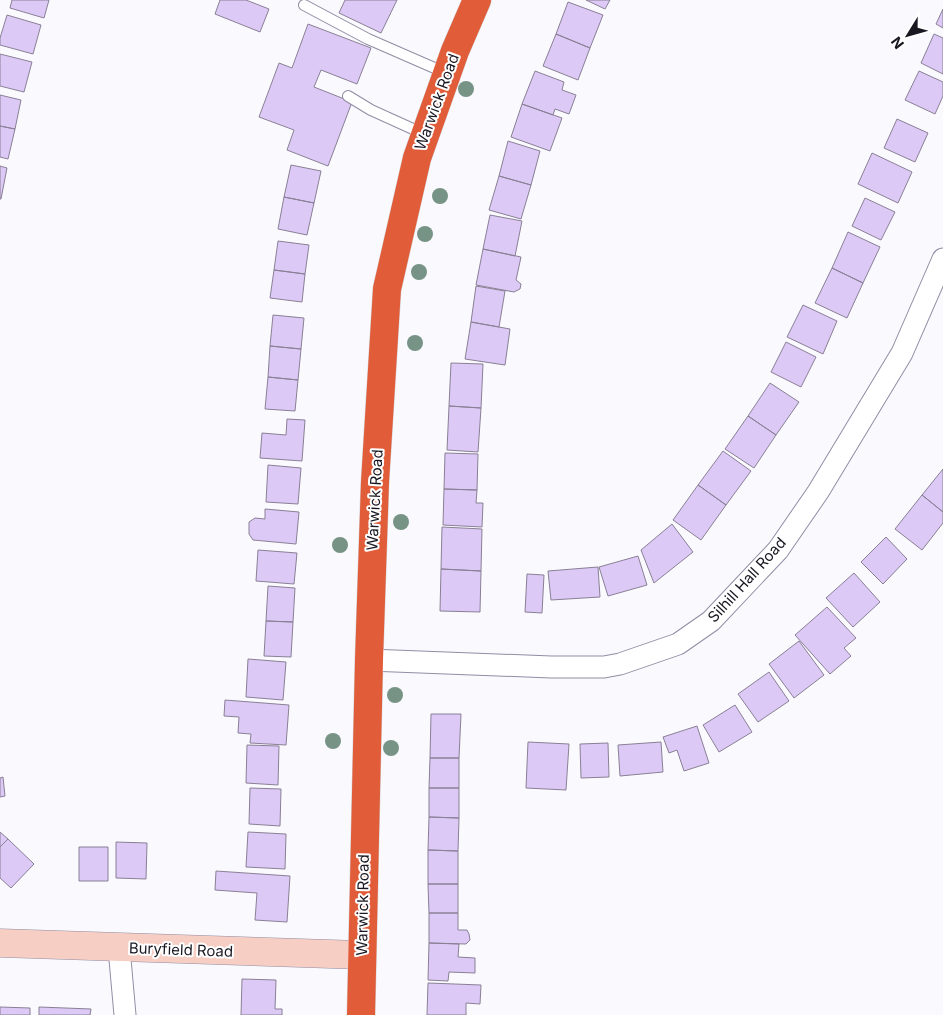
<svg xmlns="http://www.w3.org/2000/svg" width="943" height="1015" viewBox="0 0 943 1015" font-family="Inter,sans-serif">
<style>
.building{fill:#dcc9f5;stroke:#8a8096}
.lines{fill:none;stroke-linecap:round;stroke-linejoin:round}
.lane-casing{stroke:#928da4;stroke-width:12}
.street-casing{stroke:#928da4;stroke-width:23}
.secondary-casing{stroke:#928da4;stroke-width:29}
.highway-casing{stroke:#d6d5d7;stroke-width:29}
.lane{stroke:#fff;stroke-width:10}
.street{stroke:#fff;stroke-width:21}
.secondary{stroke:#f6cec3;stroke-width:28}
.highway{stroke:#e15c38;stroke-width:28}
.tree{fill:#769385}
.labels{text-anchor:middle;stroke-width:4;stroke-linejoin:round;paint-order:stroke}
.street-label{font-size:15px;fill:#191720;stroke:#fff}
</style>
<rect width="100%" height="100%" fill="#f9f9fe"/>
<path class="building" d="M12,0H49L44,18L10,8Z
M220,0H246L269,9L260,32L215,14Z
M345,0H397L381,33L339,13Z
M586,0H610L605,9Z
M568,2L603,15L590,48L556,34Z
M943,9V28L936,24Z
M7,15L41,25L33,54L0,45V38Z
M308,24L371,48L357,84L321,70L314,87L352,102L328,166L287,150L294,130L259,117L279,63L292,68Z
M556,34L590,48L578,80L543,66Z
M934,34L943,38V74L921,63Z
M0,54L32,62L24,92L0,86Z
M535,71L564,82L562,90L576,95L569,114L555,109L553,115L522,104Z
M919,71L943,82V96L935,114L905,100Z
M0,95L21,100L15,129L0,126Z
M522,104L562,118L550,151L511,137Z
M897,119L928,133L915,162L884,148Z
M0,126L15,129L8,159L0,157Z
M508,141L540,151L531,185L499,176Z
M872,153L912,172L898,203L858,184Z
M291,165L321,171L314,203L284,197Z
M0,166L7,168L1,199H0Z
M499,176L531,185L521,219L489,210Z
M284,197L314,203L307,235L278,229Z
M865,198L895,212L881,240L852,226Z
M490,215L522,221L515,256L483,249Z
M848,232L880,247L863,283L832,268Z
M278,241L309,245L305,274L274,270Z
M483,249L521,257L516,280L521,284L520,289L514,292L476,285Z
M832,268L863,283L847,318L815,303Z
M274,270L305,274L302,302L270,298Z
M476,286L505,291L499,327L471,322Z
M803,305L837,321L823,354L787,337Z
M273,315L304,318L301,349L270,346Z
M471,322L510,329L505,365L465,359Z
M786,342L816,357L801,387L771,372Z
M270,346L301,349L298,380L268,377Z
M451,363L483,364L481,408L449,406Z
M268,377L298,380L295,411L265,409Z
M770,383L799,402L776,435L748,416Z
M449,406L481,408L478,452L447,450Z
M748,416L776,435L754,468L725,449Z
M287,419L305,420L302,461L260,458L262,433L286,435Z
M723,451L751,471L726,505L698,485Z
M445,453L478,454L477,490L444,489Z
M268,465L301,468L298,504L266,502Z
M943,469V512L922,495Z
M698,485L726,505L701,540L673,520Z
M444,489L477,490L476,503H483L482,527L443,525Z
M922,495L943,512V523L922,550L895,529Z
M265,509L299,512L296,544L253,540L249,534V522L255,518L265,519Z
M672,524L693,552L654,583L641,550Z
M442,527L482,529L481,571L441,569Z
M886,537L907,559L883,584L861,562Z
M258,550L297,553L294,584L256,581Z
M638,556L647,585L608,596L599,567Z
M598,567L600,597L551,600L548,571Z
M441,569L481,571L480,612L440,611Z
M854,573L880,602L853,627L826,598Z
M527,574L544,575L542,613L525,612Z
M268,586L295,588L293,622L266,621Z
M827,607L856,638L844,648L851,656L830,674L795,635Z
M266,621L293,622L291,657L264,656Z
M799,641L824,675L794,698L769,664Z
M248,659L286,662L283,700L246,697Z
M769,672L789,701L758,722L738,694Z
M225,700L289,705L286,745L250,743L251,734L238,733L239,717L224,716Z
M735,705L752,732L719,752L703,725Z
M431,714H461L459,758H430Z
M697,726L709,763L684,771L677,750L669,753L663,737Z
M528,742L569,744L566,790L526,788Z
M661,742L663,772L620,776L618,745Z
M608,743L609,777L581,778L580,744Z
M247,745L279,746L278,785L246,783Z
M430,758H459V788H429Z
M3,777L5,796L0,797V778Z
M250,788L281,789L280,826L249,824Z
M429,788H459V818L429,817Z
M429,817L459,818L458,851L428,850Z
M0,832L8,839L0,847Z
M248,832L286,834L285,869L246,867Z
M8,839L34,864L11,888L0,878V847Z
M116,842L147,843L146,879L116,878Z
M79,847H108V881H79Z
M428,850L458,851V884H428Z
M216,871L290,876L287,922L255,920L257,893L215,890Z
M428,884H458V913H429Z
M429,913H458V930H467L469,934L470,940L466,944L429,943Z
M429,943L459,944L458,957L475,958V973L449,972L448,981L428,980Z
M242,979L276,980L275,1009H282V1015H241Z
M428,983L481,985L480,1004L466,1003V1015H427Z
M0,1007L30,1008V1015H0Z
M39,1007L91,1009L90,1015H39Z"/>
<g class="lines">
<g class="lane-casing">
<path id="lane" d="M304,5L368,39L446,73
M348,96L371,110L424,134"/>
</g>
<g class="street-casing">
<path id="street" d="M369,660L551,667H604L620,664L678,644L711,621L778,550L818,492L902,353L943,259
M119,948L125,1015"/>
</g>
<g class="secondary-casing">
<path id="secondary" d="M0,943L361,955"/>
</g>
<g class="highway-casing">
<path id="highway" d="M361,1015L369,660L375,482L387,289L417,158L455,51L477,0"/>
</g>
<use href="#lane" class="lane"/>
<use href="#street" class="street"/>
<use href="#secondary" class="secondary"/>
<use href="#highway" class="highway"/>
</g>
<g class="tree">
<circle cx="466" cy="89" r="8"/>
<circle cx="440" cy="196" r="8"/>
<circle cx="425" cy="234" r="8"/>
<circle cx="419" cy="272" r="8"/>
<circle cx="415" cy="343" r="8"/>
<circle cx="401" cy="522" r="8"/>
<circle cx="340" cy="545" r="8"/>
<circle cx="395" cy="695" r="8"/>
<circle cx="333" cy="741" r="8"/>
<circle cx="391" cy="748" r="8"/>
</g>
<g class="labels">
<g class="street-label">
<text transform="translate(437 102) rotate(-70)" y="5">Warwick Road</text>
<text transform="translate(375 500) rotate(-87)" y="5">Warwick Road</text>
<text transform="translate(747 580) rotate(-48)" y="5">Silhill Hall Road</text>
<text transform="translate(363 905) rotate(-89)" y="5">Warwick Road</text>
<text transform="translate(181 950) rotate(2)" y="5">Buryfield Road</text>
</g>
</g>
<g transform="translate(908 35) rotate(233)" stroke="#ffffff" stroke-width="4" paint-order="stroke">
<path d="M0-4L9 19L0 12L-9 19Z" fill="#191720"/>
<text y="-8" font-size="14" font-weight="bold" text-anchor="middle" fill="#191720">N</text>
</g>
</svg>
